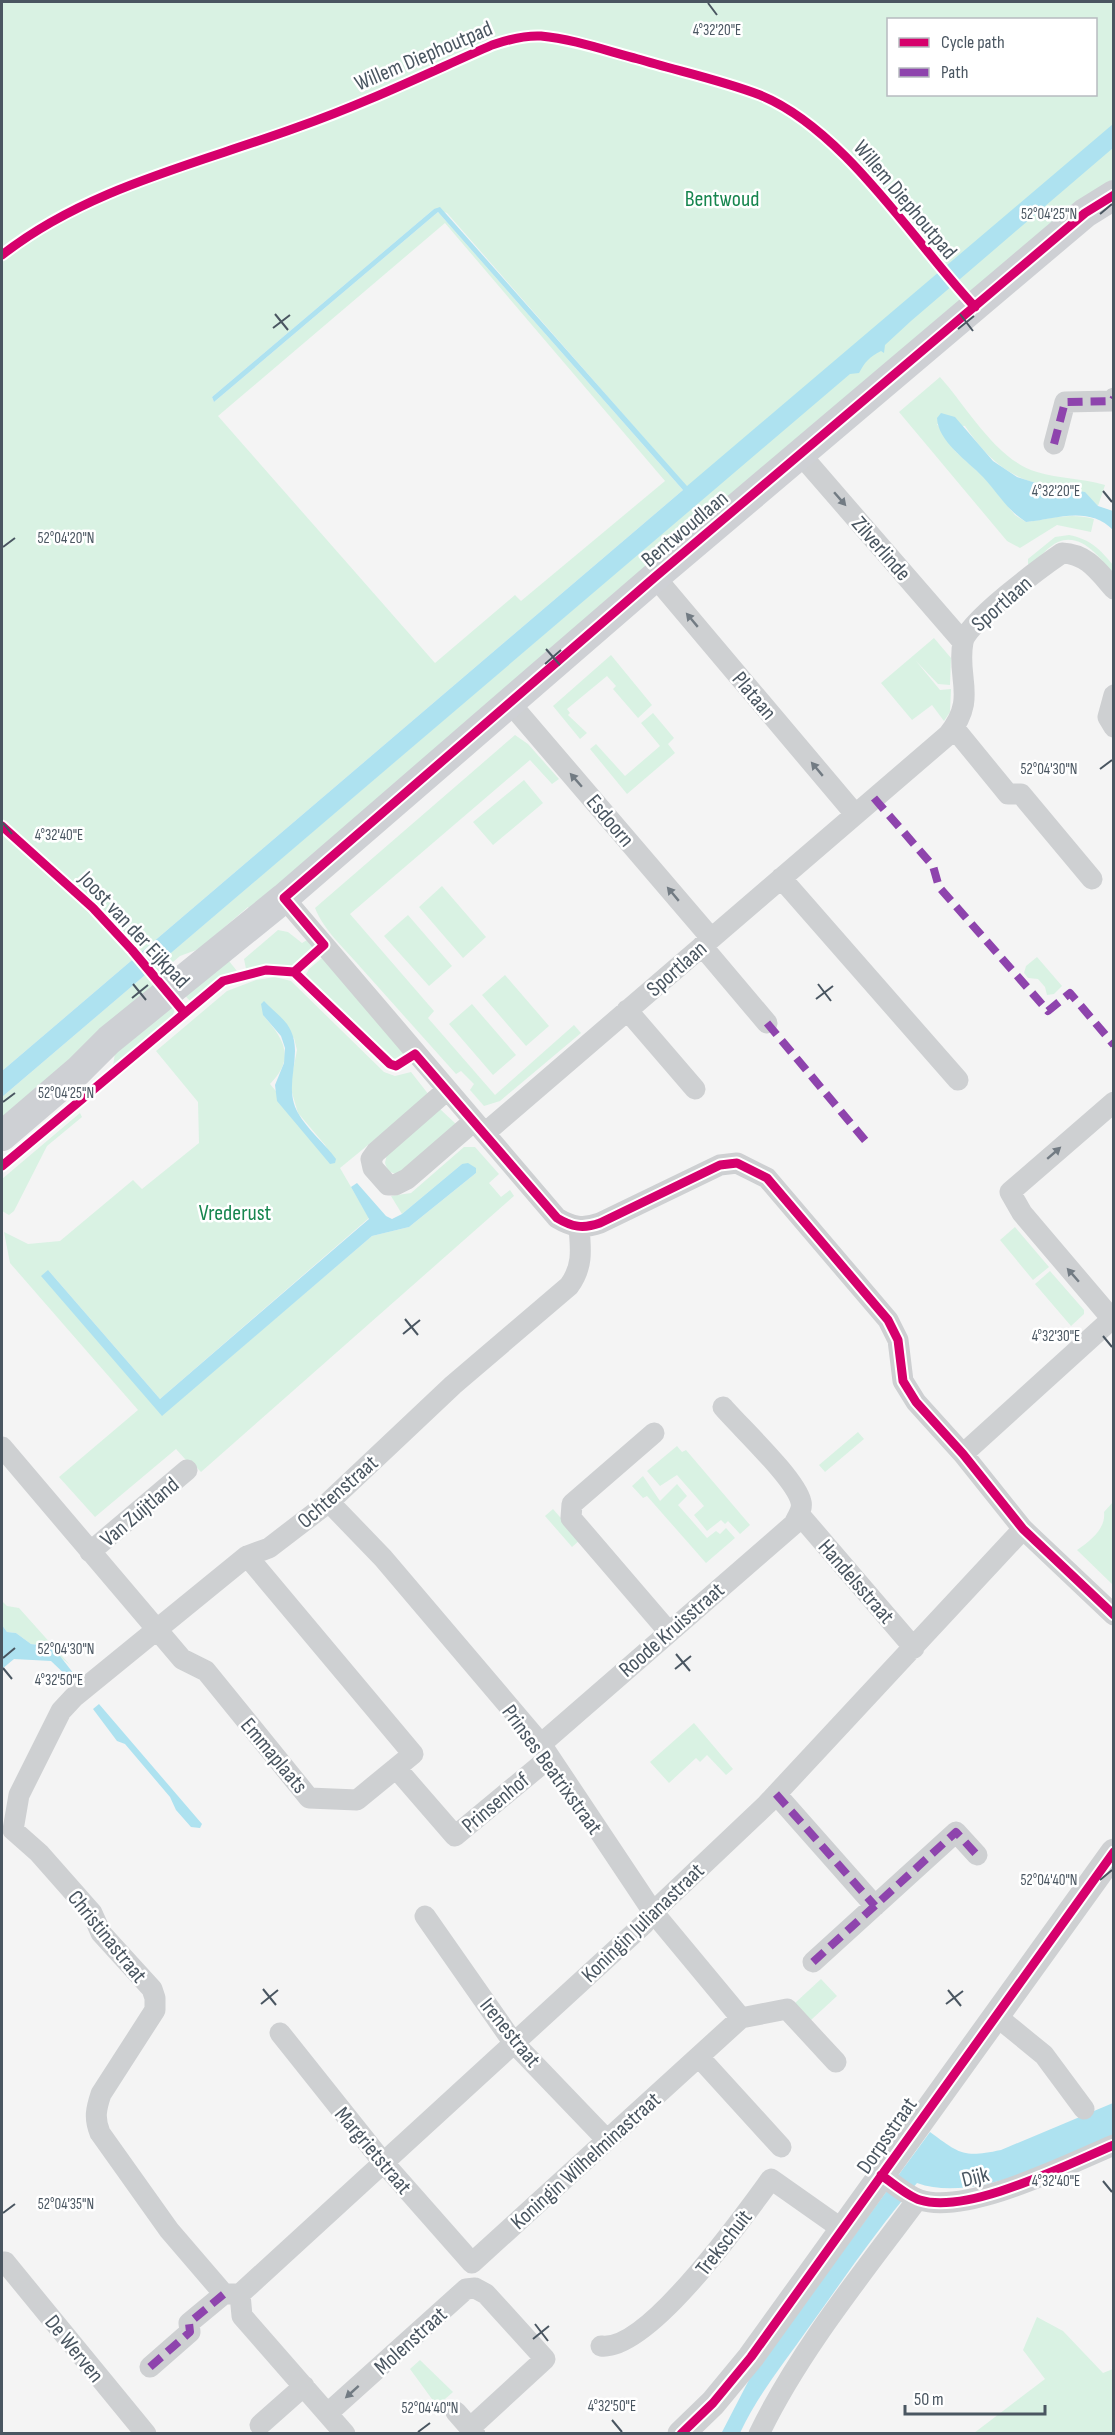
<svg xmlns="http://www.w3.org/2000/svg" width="1115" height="2435" viewBox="0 0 1115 2435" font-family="'Sofia Sans Condensed',sans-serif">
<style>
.green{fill:#d9f2e3;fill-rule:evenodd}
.water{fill:#aee2f0}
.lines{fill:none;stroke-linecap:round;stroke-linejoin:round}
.minor{stroke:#ced0d2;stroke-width:21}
.tertiary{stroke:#ced0d2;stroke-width:27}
.secondary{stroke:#ced0d4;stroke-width:30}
.quiet{stroke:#8e44ad;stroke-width:8;stroke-dasharray:15 8;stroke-linecap:butt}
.cycleway-casing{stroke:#fff;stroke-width:13}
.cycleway{stroke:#d6006c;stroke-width:9}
.oneway{fill:#727b83}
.ticks{fill:none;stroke:#4a5661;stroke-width:2}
.labels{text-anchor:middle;stroke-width:5;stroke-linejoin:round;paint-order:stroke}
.street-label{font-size:22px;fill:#4a5661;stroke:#fff}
.park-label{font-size:22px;fill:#17864f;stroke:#fff}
.ticks-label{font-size:15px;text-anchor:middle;fill:#4a5661;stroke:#fff;stroke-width:5;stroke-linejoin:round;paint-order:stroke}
</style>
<rect width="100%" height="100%" fill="#f4f4f4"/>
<path class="green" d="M2,2H1113V187L252,912L248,907L199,949L180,956L152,980L160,991L2,1122V1097L713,490L687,487L447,213L434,209L212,397L214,402L438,212L683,490L2,1071ZM888,20H1096V94H888ZM445,223L665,481L521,601L515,595L435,663L218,416Z
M940,377C967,407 997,461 1037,472C1059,479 1082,478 1105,485L1098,506C1077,484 1068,490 1040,484C1006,477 983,453 965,426L937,424L955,451L985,478L1015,515L1026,522C1050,519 1069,512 1094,519L1091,532L1057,525L1020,548L1007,541L899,412Z
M1069,535C1090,539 1100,549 1113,565V574C1101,559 1082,532 1058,542C1049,546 1040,557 1032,564H1028V559L1055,537Z
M934,638L951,658L950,685L938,684L916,661L940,690L951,689L950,712L944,721L932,705L912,720L881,683Z
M611,655L652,705L638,718L613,689L616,686L607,676L567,709L570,713L568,715L587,733L580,739L553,706Z
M653,713L674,738L668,744L675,753L627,794L590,749L596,744L625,776L660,746L641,723Z
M515,735L528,744L559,779L552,784L530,760L350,914L434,1011L428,1018L495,1095L574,1025L581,1033L500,1101L484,1106L470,1090L474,1084L461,1071L456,1074C425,1039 394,1005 363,970C347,951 324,931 315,908Z
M524,780L543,803L493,845L473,822Z
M442,886L486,937L463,958L419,907Z
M408,915L452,966L429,986L384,936Z
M278,930L288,932L302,943L307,940L316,950L292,968L246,969L244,959Z
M1037,957L1062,986L1054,994L1047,995L1045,987L1038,979L1028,978L1024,973L1026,966Z
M322,958L409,1053L400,1061L388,1059L308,982L305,976L309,969Z
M229,961L237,971L205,989L190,1001L179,989Z
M505,975L549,1026L526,1046L482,995Z
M275,977L291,981L384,1072L395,1076L411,1072L429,1095L340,1168L369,1218L160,1399L48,1270L162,1415L372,1236L409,1227L476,1173L462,1164L402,1214L391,1196L411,1193L464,1147H475L499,1174L489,1183L501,1197L510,1190L514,1196L201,1472L197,1468L194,1469L176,1449L95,1517L59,1477L138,1410L10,1263L4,1232L28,1244L60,1241L133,1180L142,1189L199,1143L198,1102L156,1051L227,991L256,980ZM263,1015L294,1038L297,1050L290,1086L298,1113L325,1145L335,1162L270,1084C296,1058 284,1039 263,1015Z
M171,1003L175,1009L172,1017L113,1066L115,1053Z
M472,1004L516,1055L493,1075L449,1024Z
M440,1109L457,1125L398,1175L388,1171L385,1163L387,1154Z
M80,1113L82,1117L47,1146L14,1211L9,1215L2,1211V1179Z
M1015,1227L1049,1267L1033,1280L1000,1240Z
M1050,1271L1084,1310V1314L1071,1326L1035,1284Z
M858,1432L864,1439L825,1472L819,1465Z
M677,1446L682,1452L686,1450L750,1525L740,1534L728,1521L725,1524L721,1520L707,1531L694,1515L704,1506L677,1475L660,1486L647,1471Z
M643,1476L660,1501L677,1484L687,1496L678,1505L707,1538L716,1531L720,1534L726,1528L735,1538L706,1563L647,1496L643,1498L632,1486Z
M1113,1502V1585L1077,1550C1090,1541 1106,1529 1104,1512Z
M553,1509L580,1540L572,1547L545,1516Z
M2,1601L7,1606L19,1608L70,1665L47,1646L31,1644L16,1633L7,1632L2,1625Z
M694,1723L733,1769L726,1775L707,1755L700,1762L696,1758L669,1783L650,1762Z
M821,1979L837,1996L811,2020L795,2003Z
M1037,2317L1063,2331L1103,2373L1113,2369V2433H974L1045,2379L1023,2350Z
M420,2360L453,2392L437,2406L410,2369Z"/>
<path class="water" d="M1113,124V148L911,321L885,345L884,353L881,351C869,357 865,362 859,373L850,374L2,1097V1071L683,490L438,212L214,402L212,397L434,209L440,207L687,486Z
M941,413L955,417L993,461L1017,477L1039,484L1085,492L1098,506L1113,511V530C1089,505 1055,519 1026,522C1007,510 998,493 983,477C968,461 938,442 937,418Z
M264,1001C271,1009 281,1016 287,1024C307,1053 281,1083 298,1113C307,1129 325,1144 336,1159L335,1163L330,1164L277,1101L275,1085L284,1063L285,1048L281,1036L263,1015L261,1004Z
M468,1163L476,1168V1173L409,1227L372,1236L162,1416L41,1276L48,1270L160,1399L369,1219L351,1187L357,1183L386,1216L392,1219L402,1214L462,1164Z
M2,1625L7,1632L16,1633L31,1644L47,1646L60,1656L77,1678L73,1682L51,1661L14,1659L2,1669Z
M99,1704L202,1824L200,1828L191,1827L176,1810L170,1797L125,1744L117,1741L93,1709Z
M1113,2103V2137C1060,2158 974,2204 917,2183C877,2229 843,2280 807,2330C784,2363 757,2396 740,2433L721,2434L750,2378L930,2132C960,2154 963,2158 1001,2150Z"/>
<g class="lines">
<path class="minor" d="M1054,444L1065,402L1112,401L1114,398
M801,455L963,642
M655,577L855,814
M1114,695L1108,717L1114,727
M510,703L711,938
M954,728L1008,794H1021L1092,879
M781,878L958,1080
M284,898L557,1218C572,1227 583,1229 600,1223L720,1165L737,1163L767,1178L888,1320L898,1340L903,1381L916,1402L963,1454L1023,1529L1114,1615
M702,946L767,1023
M627,1010L695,1089
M447,1090L376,1152L371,1159L373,1168L388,1185H395L407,1179L474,1121
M485,1133L948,735C978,698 956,679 963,642C967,622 1043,566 1062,553C1087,554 1098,571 1114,589
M1112,1319L1022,1213L1010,1192L1114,1102
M654,1433L572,1504L571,1518L668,1631
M2,1447L182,1659L206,1671L309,1798L357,1800L413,1754L247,1556
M963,1454L1114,1317
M329,1502L383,1558L541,1744L653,1912L741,2018
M799,1514L914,1648
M90,1552L187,1470
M541,1744L794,1524C797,1517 803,1509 801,1502C796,1479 740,1427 723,1407
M396,1768L455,1836L549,1758
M776,1794L875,1906
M425,1916L513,2042L607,2140
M813,1962L956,1832L977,1855
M995,2015L1044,2055L1084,2109
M280,2033L382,2161L472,2263
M699,2057L781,2147
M881,2175C893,2183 907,2196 920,2200C968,2215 1068,2164 1114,2145
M472,2263L741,2018L787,2009L836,2062
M2,2266L5,2262L146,2434
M240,2294L644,1924L653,1912L767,1804L1023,1529
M601,2346C648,2352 744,2216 771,2179L842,2229
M150,2367L190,2332L189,2323L224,2294
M456,2412L470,2428
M328,2413L466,2289L475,2288
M260,2425L304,2386
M345,2434L242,2316L240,2294H224L169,2230L100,2133C94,2118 96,2109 101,2094L155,2010V1998L152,1989L101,1933L92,1913L39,1853L13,1830L19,1795L61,1711L74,1697L247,1556L269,1548L329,1502L453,1385L569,1286C583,1267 581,1250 579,1228
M475,2434L470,2428L545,2359L486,2294L475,2288
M759,2434C799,2351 862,2274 917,2200"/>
<path class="tertiary" d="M681,2434L713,2403L751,2357L1114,1852"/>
<path class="secondary" d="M2,1136L78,1071L109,1040L284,898L655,577L1085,213L1114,195"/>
<path class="quiet" d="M1054,444L1065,402L1112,401L1114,398
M874,798L933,866L939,887L1048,1011L1070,993L1114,1045
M767,1023L869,1145
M776,1794L875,1906
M813,1962L956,1832L977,1855
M150,2367L190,2332L189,2323L224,2294"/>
<g class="cycleway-casing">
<path id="cycleway" d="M2,255C87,188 197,164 298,127C364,104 428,73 492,45C507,40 524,35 541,36C573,39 607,51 638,59C678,71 721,80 760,95C844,129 913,241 975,307
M2,826L93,908L132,950L184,1012
M294,972L324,945L284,898L655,577L1085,213L1114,195
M294,972L390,1064L396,1066L415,1054L557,1218C572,1227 583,1229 600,1223L720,1165L737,1163L767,1178L888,1320L898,1340L903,1381L916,1402L963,1454L1023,1529L1114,1615
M2,1166L223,981L266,970L294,972
M881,2175C893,2183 907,2196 920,2200C968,2215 1068,2164 1114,2145
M681,2434L713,2403L751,2357L1114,1852"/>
</g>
<use href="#cycleway" class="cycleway"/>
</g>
<defs><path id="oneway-solid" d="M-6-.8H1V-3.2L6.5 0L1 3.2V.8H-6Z" transform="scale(1.5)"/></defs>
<g class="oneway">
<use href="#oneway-solid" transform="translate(840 499) rotate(49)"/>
<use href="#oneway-solid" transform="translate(692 620) rotate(-130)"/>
<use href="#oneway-solid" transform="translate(817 769) rotate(-130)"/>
<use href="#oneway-solid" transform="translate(576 780) rotate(-131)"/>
<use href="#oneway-solid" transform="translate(673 894) rotate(-130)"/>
<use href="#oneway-solid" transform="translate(1054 1153) rotate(-41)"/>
<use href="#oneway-solid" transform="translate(1073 1275) rotate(-131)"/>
<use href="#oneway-solid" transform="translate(352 2392) rotate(138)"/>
</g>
<path class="ticks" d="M708,3L717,15M1100,214L1112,204M275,314L288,330M960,314L973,331M273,328L290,315M958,329L974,316M1103,491L1112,502M3,547L15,538M546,649L560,665M545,664L561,650M1100,769L1112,760M3,823L12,834M133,984L146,1000M818,984L831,1001M132,998L148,985M816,999L833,986M3,1102L15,1093M405,1319L418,1335M403,1334L420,1320M1103,1336L1112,1347M676,1654L690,1671M3,1658L15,1648M3,1668L12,1679M675,1669L691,1656M1100,1880L1112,1870M263,1989L276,2005M948,1990L961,2006M261,2004L278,1990M946,2004L963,1991M1103,2181L1112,2192M3,2213L15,2204M535,2324L548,2341M533,2339L549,2326M612,2420L622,2432M418,2432L430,2423"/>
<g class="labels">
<g class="street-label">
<text transform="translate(423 55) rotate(-23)" y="8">Willem Diephoutpad</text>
<text transform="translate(906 199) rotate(50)" y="8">Willem Diephoutpad</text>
<text transform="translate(684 528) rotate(-40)" y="8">Bentwoudlaan</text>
<text transform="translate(882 548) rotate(49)" y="8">Zilverlinde</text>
<text transform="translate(1001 603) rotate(-41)" y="8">Sportlaan</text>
<text transform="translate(755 695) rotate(50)" y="8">Plataan</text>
<text transform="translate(611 820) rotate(50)" y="8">Esdoorn</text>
<text transform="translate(135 929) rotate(47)" y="8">Joost van der Eijkpad</text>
<text transform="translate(676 968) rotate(-41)" y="8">Sportlaan</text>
<text transform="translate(337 1491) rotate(-41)" y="8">Ochtenstraat</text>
<text transform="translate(139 1511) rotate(-40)" y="8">Van Zuijtland</text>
<text transform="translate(857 1581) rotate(49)" y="8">Handelsstraat</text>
<text transform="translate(671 1629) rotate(-41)" y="8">Roode Kruisstraat</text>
<text transform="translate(275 1755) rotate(50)" y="8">Emmaplaats</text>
<text transform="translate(553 1769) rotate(54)" y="8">Prinses Beatrixstraat</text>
<text transform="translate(495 1802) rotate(-40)" y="8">Prinsenhof</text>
<text transform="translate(642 1922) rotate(-44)" y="8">Koningin Julianastraat</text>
<text transform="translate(108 1936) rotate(51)" y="8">Christinastraat</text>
<text transform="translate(511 2032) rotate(51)" y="8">Irenestraat</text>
<text transform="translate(886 2135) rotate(-55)" y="8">Dorpsstraat</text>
<text transform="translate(374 2150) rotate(50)" y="8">Margrietstraat</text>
<text transform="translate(585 2160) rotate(-42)" y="8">Koningin Wilhelminastraat</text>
<text transform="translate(975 2176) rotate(-14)" y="8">Dijk</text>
<text transform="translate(723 2242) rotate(-52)" y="8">Trekschuit</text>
<text transform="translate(410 2340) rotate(-42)" y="8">Molenstraat</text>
<text transform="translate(75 2348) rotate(51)" y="8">De Werven</text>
</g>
<g class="park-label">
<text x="722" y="206">Bentwoud</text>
<text x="235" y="1220">Vrederust</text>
</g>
</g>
<g class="ticks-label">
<text x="717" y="35">4°32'20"E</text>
<text x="1049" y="219">52°04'25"N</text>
<text x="1056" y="496">4°32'20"E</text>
<text x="66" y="543">52°04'20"N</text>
<text x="1049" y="774">52°04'30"N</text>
<text x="59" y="840">4°32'40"E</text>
<text x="66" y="1098">52°04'25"N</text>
<text x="1056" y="1341">4°32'30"E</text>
<text x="66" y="1654">52°04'30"N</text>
<text x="59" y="1685">4°32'50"E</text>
<text x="1049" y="1885">52°04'40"N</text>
<text x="1056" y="2186">4°32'40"E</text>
<text x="66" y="2209">52°04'35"N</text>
<text x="612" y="2411">4°32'50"E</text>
<text x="430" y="2413">52°04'40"N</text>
</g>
<rect width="1115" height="2435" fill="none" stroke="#4a5661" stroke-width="6"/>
<rect x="887" y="18" width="210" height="78" fill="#ffffff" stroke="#b7bbc0" stroke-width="1.5"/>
<rect x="899" y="38" width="30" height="9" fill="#d6006c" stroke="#b7bbc0" stroke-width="1.5"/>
<text x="941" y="48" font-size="18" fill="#4a5661">Cycle path</text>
<rect x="899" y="68" width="30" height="9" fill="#8e44ad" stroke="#b7bbc0" stroke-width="1.5"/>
<text x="941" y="78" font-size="18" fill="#4a5661">Path</text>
<path d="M905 2405v9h140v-9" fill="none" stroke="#4a5661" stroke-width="3"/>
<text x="914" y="2405" font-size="18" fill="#4a5661" stroke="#ffffff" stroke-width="4.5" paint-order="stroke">50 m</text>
</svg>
